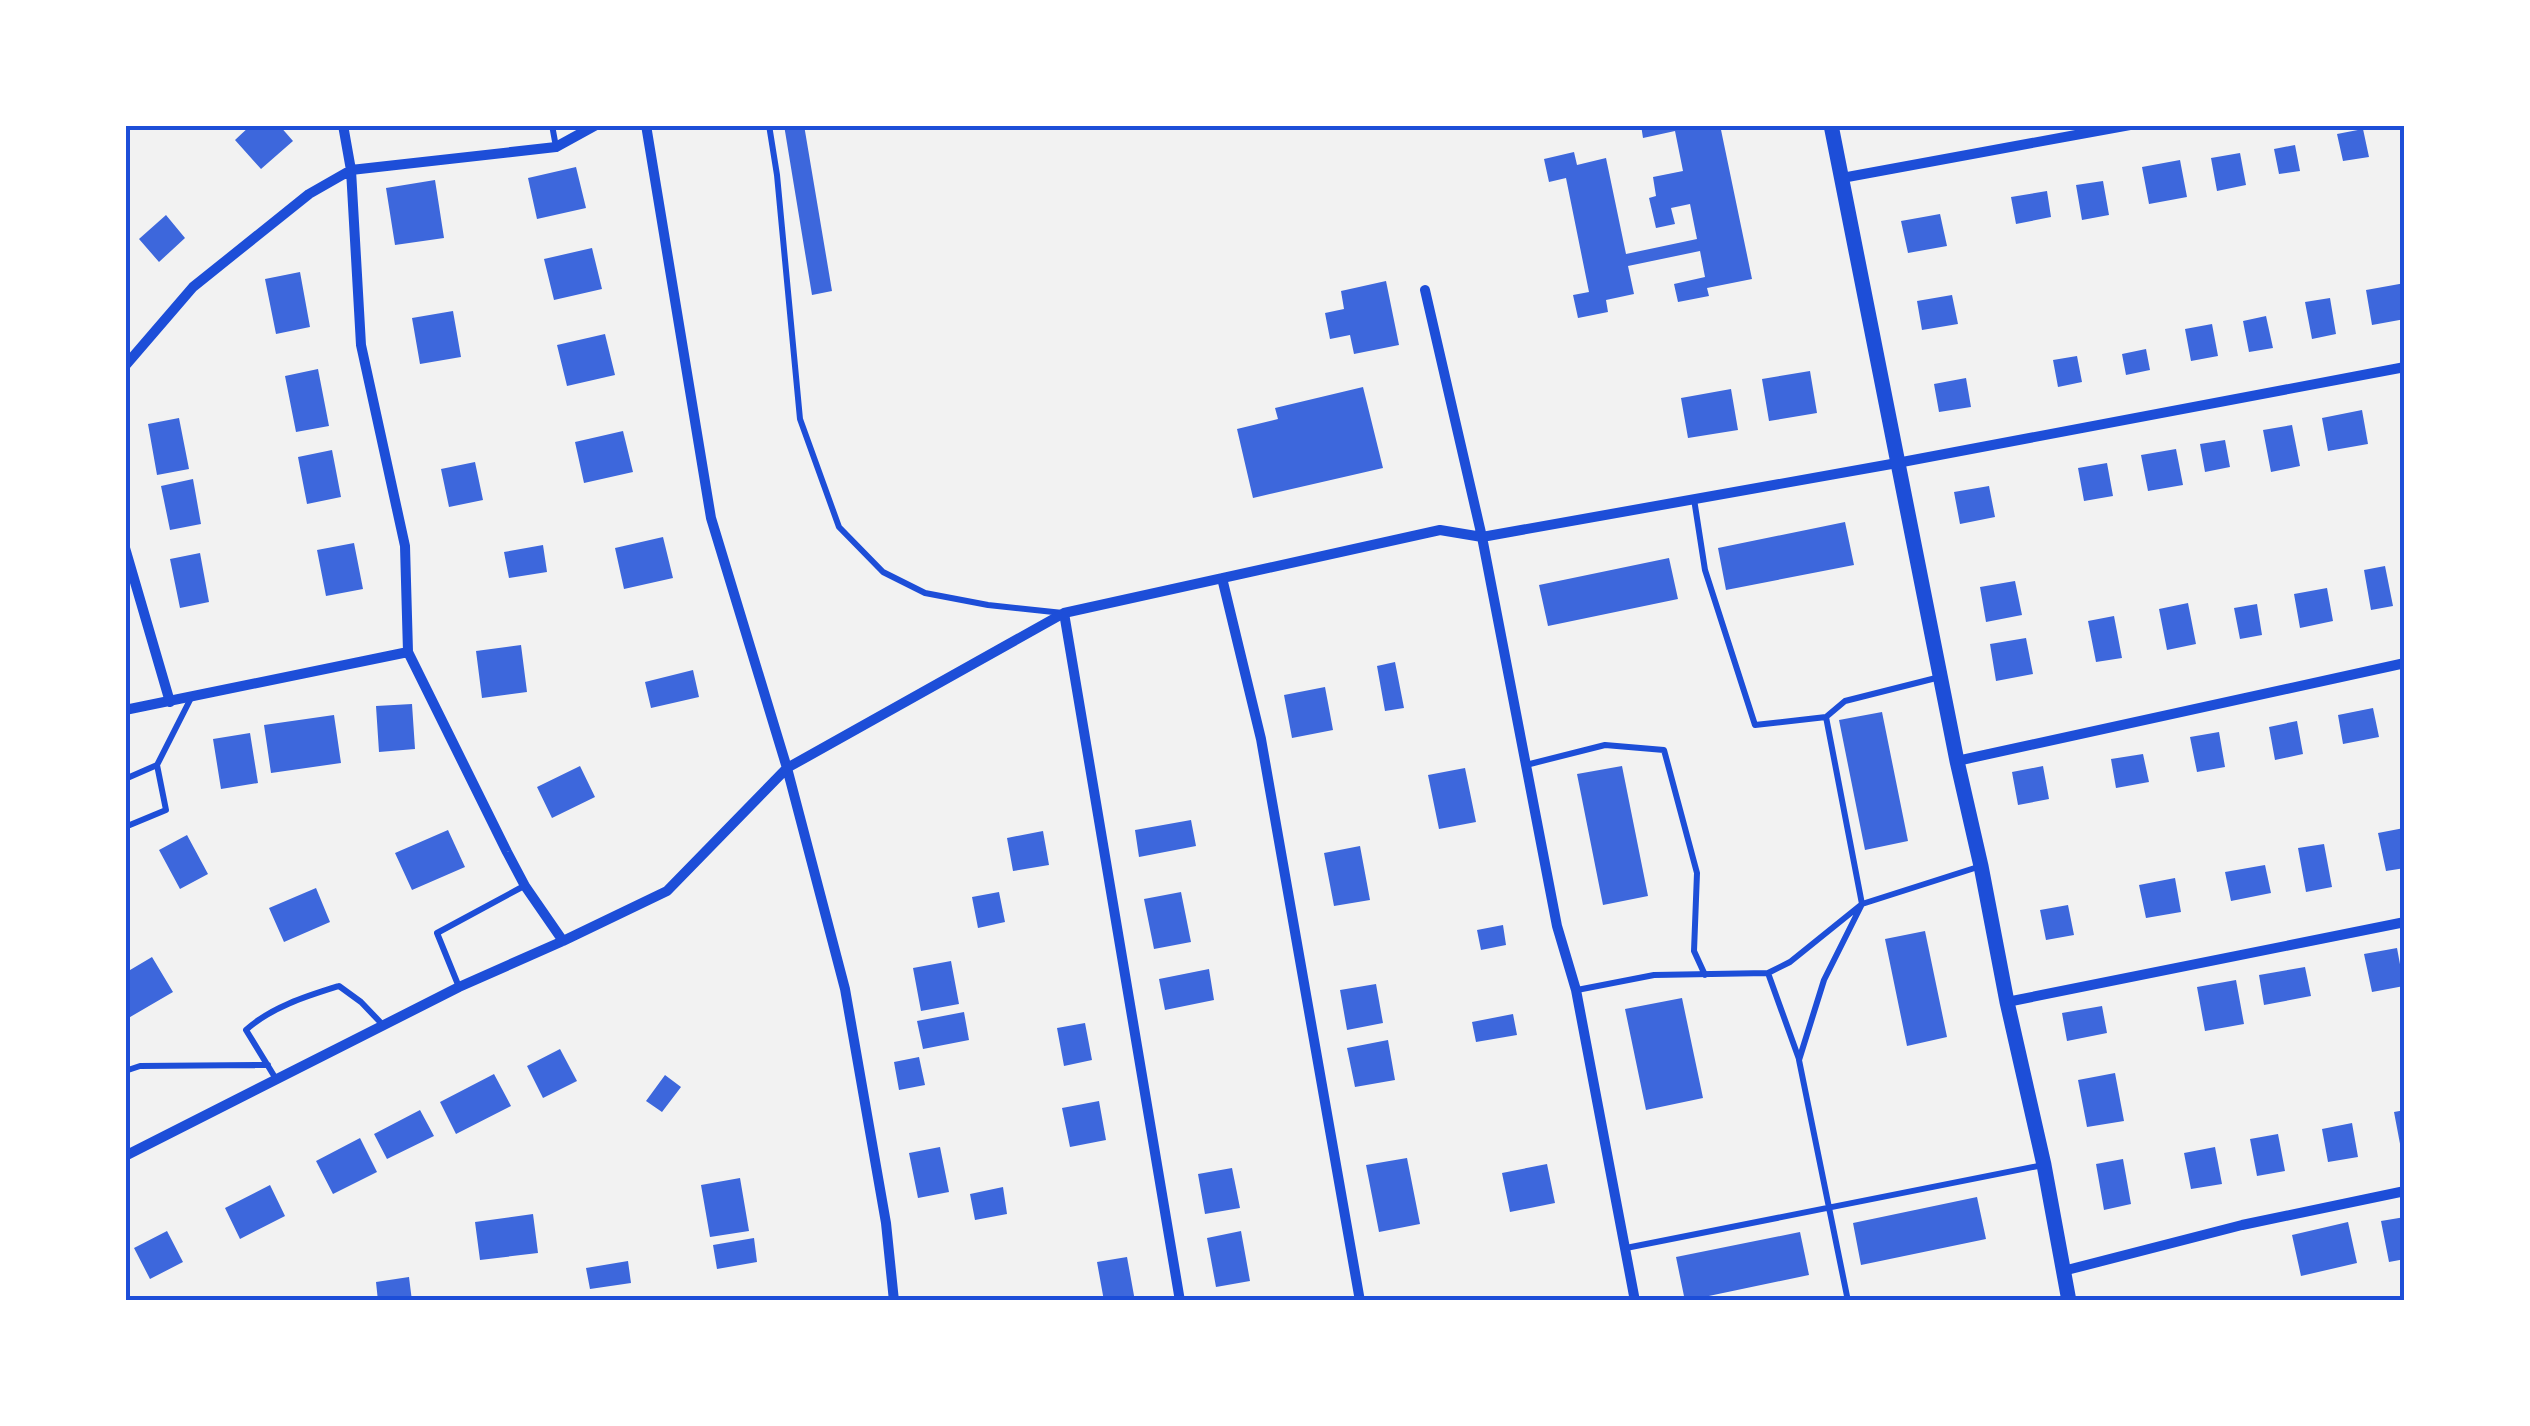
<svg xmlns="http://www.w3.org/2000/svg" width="2530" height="1426" viewBox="0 0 2530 1426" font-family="'Open Sans',sans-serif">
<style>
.building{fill:#3d67dc}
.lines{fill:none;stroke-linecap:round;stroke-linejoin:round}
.service{stroke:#1d4ed8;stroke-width:6}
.minor{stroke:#1d4ed8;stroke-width:10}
.tertiary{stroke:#1d4ed8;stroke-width:15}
.neatline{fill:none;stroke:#1d4ed8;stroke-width:4}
</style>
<rect width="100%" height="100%" fill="#f2f2f2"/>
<path class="building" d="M251,125H279L293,141L261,169L235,140Z
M784,125H804L832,291L812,295Z
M1641,125H1720L1752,279L1707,288L1709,296L1678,302L1674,284L1705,277L1700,251L1628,266L1634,294L1606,300L1608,312L1578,318L1573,295L1589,292L1566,178L1549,182L1544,159L1574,152L1577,165L1606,158L1626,254L1697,239L1690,204L1671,208L1675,224L1656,228L1649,198L1656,196L1653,177L1683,171L1675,131L1643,138Z
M2363,129L2369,157L2343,161L2337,134Z
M2295,145L2300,171L2279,174L2274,149Z
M2240,153L2246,185L2217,191L2211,158Z
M2180,160L2187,197L2149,204L2142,167Z
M576,167L586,208L537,219L528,178Z
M435,180L444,238L395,245L386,188Z
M2103,181L2109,215L2082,220L2076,185Z
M2047,191L2051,217L2016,224L2011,197Z
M1940,214L1947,246L1908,253L1901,221Z
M166,215L185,238L159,262L139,239Z
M592,248L602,289L554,300L544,259Z
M300,272L310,327L276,334L265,279Z
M1386,281L1399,345L1354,354L1350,335L1330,339L1325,313L1344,309L1341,291Z
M2405,283V319L2372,325L2366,290Z
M1952,295L1958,324L1922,330L1917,301Z
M2330,298L2336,334L2312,339L2305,302Z
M453,311L461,357L420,364L412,318Z
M2266,316L2273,348L2249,352L2243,321Z
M2212,324L2218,356L2191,361L2185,329Z
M605,334L615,375L567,386L557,345Z
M2146,349L2150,370L2126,375L2122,354Z
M2077,356L2082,382L2058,387L2053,360Z
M318,369L329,426L296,432L285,376Z
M1810,371L1817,413L1769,421L1762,379Z
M1966,378L1971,407L1939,412L1934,384Z
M1363,387L1383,468L1253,498L1237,429L1278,419L1275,408Z
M1731,389L1738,430L1688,438L1681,398Z
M2362,410L2368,444L2328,451L2322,418Z
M179,418L189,469L157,475L148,424Z
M2292,425L2300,466L2271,472L2263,430Z
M623,431L633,472L584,483L575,442Z
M2225,440L2230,467L2205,472L2200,444Z
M2176,449L2183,485L2148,491L2141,455Z
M332,450L341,497L307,504L298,457Z
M475,462L483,500L449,507L441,469Z
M2107,463L2113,496L2084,501L2078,468Z
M193,479L201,524L170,530L161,486Z
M1989,486L1995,517L1960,524L1954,492Z
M1845,522L1854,565L1726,590L1718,548Z
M663,537L673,578L624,589L615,548Z
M354,543L363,589L326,596L317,550Z
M543,545L547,572L509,578L504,552Z
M200,553L209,602L180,608L170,559Z
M1669,558L1678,599L1548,626L1539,585Z
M2385,566L2393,606L2371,610L2364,570Z
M2015,581L2022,615L1986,622L1980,587Z
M2327,588L2333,621L2300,628L2294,594Z
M2188,603L2196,644L2167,650L2159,609Z
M2257,604L2262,635L2240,639L2234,608Z
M2114,616L2122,658L2096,662L2088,621Z
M2026,638L2033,674L1996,681L1990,644Z
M521,645L527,692L482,698L476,651Z
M1395,662L1404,708L1385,711L1377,666Z
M693,670L699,697L651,708L645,682Z
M1325,687L1333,730L1292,738L1284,695Z
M412,704L415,749L379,752L376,706Z
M2373,708L2379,737L2343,744L2338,715Z
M1882,712L1908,841L1865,850L1839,720Z
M334,715L341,763L271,773L264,725Z
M2297,721L2303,754L2275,760L2269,727Z
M2219,732L2225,767L2197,772L2190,737Z
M250,733L258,783L221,789L213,739Z
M2143,754L2149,782L2116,788L2111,759Z
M580,766L595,797L552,818L537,787Z
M1622,766L1648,896L1603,905L1577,774Z
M2043,766L2049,799L2018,805L2012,772Z
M1465,768L1476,822L1439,829L1428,775Z
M1191,820L1196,846L1139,857L1135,830Z
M2404,828L2405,868L2386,871L2378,833Z
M448,830L465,867L412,890L395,853Z
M1043,831L1049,865L1013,871L1007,838Z
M187,835L208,874L180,889L159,850Z
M2324,844L2332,887L2306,892L2298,848Z
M1360,846L1370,900L1334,906L1324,853Z
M2265,865L2271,893L2231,901L2225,872Z
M2175,878L2181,912L2146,918L2139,885Z
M316,888L330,922L284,942L269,908Z
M999,892L1005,922L978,928L972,897Z
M1181,892L1191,942L1154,949L1144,899Z
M2068,905L2074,935L2046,940L2040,910Z
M1503,925L1506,945L1481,950L1477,930Z
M1925,931L1947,1037L1907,1046L1885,939Z
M2397,948L2404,986L2372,992L2364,954Z
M152,957L173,992L125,1020V973Z
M951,961L959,1004L921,1011L913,968Z
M2305,967L2311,996L2264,1005L2259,975Z
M1209,969L1214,1000L1165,1010L1159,979Z
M2236,980L2244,1024L2205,1031L2197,987Z
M1376,984L1383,1023L1347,1030L1340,990Z
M1682,998L1703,1098L1646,1110L1625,1009Z
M2102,1006L2107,1033L2067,1041L2062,1013Z
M964,1012L969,1040L923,1049L917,1021Z
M1513,1014L1517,1035L1476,1042L1472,1022Z
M1085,1023L1092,1060L1064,1066L1057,1028Z
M1388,1040L1395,1080L1355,1087L1347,1048Z
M560,1049L577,1081L543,1098L527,1066Z
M919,1057L925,1085L899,1090L894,1062Z
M2115,1073L2124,1121L2087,1127L2078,1080Z
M494,1074L511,1106L456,1134L440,1102Z
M665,1075L681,1087L662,1112L646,1101Z
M1099,1101L1106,1140L1070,1147L1062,1108Z
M420,1110L434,1136L387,1159L374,1134Z
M2405,1110V1148L2401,1149L2394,1112Z
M2352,1123L2358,1157L2328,1162L2322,1129Z
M2278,1134L2285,1171L2257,1176L2250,1139Z
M360,1138L377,1172L333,1194L316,1161Z
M940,1147L949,1192L918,1198L909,1153Z
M2215,1147L2222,1184L2191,1189L2184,1153Z
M1407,1158L1420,1224L1379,1232L1366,1165Z
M2123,1159L2131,1204L2104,1210L2096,1164Z
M1547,1164L1555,1203L1510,1212L1502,1173Z
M1232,1168L1240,1208L1205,1214L1198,1174Z
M740,1178L749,1231L710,1237L701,1185Z
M270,1185L285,1216L240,1239L225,1208Z
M1003,1187L1007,1214L975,1220L970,1194Z
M1977,1197L1986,1239L1861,1265L1853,1223Z
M533,1214L538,1253L480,1260L475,1222Z
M2405,1217V1259L2389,1262L2381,1221Z
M2348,1222L2357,1263L2301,1276L2292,1235Z
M167,1231L183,1262L150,1279L134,1248Z
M1241,1231L1250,1281L1216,1287L1207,1238Z
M1800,1232L1809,1275L1685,1301L1676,1257Z
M754,1238L757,1262L717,1269L713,1245Z
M1127,1257L1135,1301H1104L1097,1262Z
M628,1261L631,1283L590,1289L586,1268Z
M409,1277L412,1301H378L376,1282Z"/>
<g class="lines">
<path class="service" d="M552,125L556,147
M769,125L777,175L800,419L839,527L883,572L925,593L988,605L1063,613
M1694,499L1705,570L1755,725L1826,717
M1526,765L1605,745L1664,750L1697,873L1694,951L1705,975
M125,779L157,765
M125,827L166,810L157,765L191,698
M1768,973L1799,1059
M459,987L437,933L524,886
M1577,990L1654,975L1768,973L1790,962L1862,904L1826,717L1845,701L1940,677
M125,1071L140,1066L268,1065
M276,1079L246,1030C271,1007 307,996 339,986L361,1002L382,1024
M1626,1248L2043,1165
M1848,1301L1799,1060L1824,980L1862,904L1981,866"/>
<path class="minor" d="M343,125L351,170L361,345L405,546L408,652L507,852L525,886L563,941
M646,125L711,518L787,768L845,989L886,1223L894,1301
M1842,178L2130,125
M1425,290L1482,537L1557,926L1576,990L1635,1301
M125,366L193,287L309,194L351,170L556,147L596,125
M125,548L170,702
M1222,578L1261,739L1360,1301
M1064,613L1180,1301
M125,710L408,652
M1957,761L2405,663
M2007,1002L2405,922
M125,1156L459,987L563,941L667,891L787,768L1064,613L1440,530L1482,537L1897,463L2405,367
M2063,1271L2242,1225L2405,1191"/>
<path class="tertiary" d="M1831,125L1957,761L1981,866L2007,1002L2044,1165L2069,1301"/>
</g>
<rect width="2530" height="1426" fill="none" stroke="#ffffff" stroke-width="255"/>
<rect x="128" y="128" width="2274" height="1170" class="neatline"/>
</svg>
